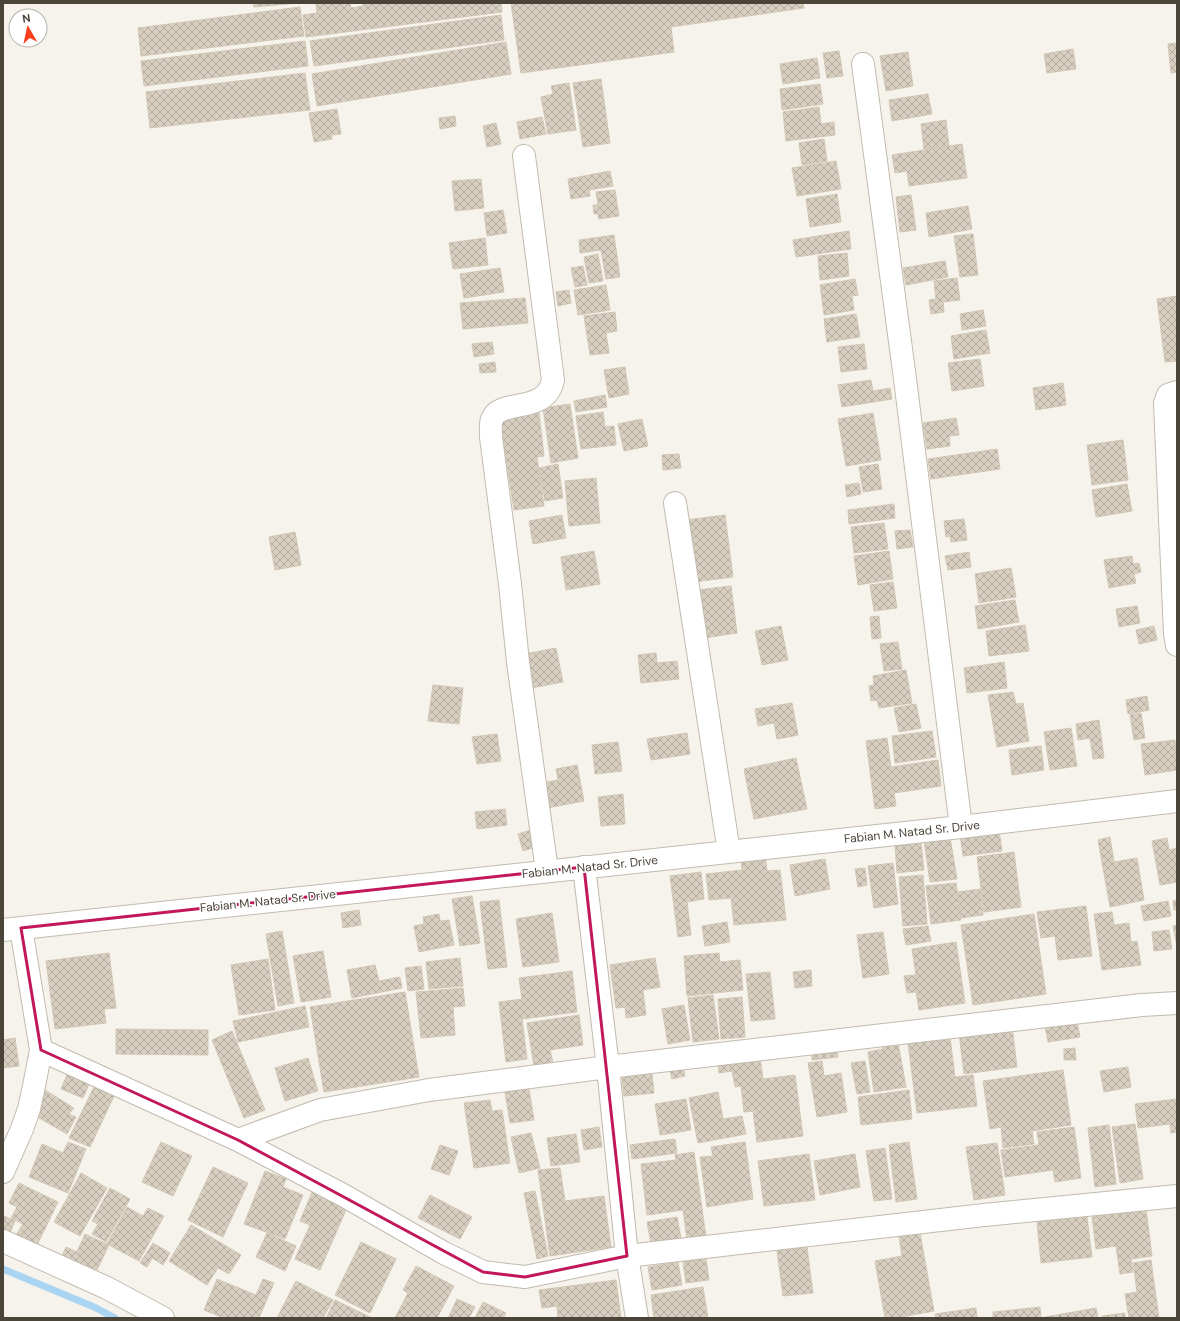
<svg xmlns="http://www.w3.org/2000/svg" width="1180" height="1321" viewBox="0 0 1180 1321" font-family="'DM Sans',sans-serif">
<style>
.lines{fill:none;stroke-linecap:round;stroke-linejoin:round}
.stream{stroke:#a9d4f2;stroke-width:7}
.building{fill:url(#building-cross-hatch);stroke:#d3c7b4}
.minor-casing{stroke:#c2bbae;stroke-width:24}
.minor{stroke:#fff;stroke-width:22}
.marked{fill:none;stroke:#c2185b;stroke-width:3;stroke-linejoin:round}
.labels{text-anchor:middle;stroke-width:3;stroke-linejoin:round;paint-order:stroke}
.street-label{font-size:12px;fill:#4b4439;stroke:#fff}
</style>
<defs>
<pattern id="building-cross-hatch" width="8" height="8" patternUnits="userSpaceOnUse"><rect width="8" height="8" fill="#d8cfc1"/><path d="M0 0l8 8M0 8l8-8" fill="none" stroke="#b1aa9e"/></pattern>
</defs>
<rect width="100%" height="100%" fill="#f6f3ec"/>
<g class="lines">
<path class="stream" d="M3,1269L94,1307L115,1318"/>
</g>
<path class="building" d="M253,3H299L254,7Z
M320,3H350L351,8L363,6V3H501L502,12L306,37L303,15L317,13L316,4Z
M511,3H803L804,8L671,27L674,52L521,73Z
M300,7L304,36L141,56L138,28Z
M501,15L504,40L314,66L310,41Z
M305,41L308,66L144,86L141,61Z
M506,42L511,74L317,106L312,74Z
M1177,43V72L1171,73L1168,44Z
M1073,49L1076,69L1047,73L1044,54Z
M839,51L843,76L827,78L823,53Z
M908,52L913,86L886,91L880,56Z
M817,58L820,78L783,84L780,64Z
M305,73L310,110L150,128L146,92Z
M601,79L610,143L583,147L573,83Z
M569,83L576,130L548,134L541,97L553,94L551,86Z
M820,84L823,104L782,110L780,89Z
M928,94L932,114L892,121L889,100Z
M819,107L821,124L834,122L835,135L786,141L783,112Z
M337,109L341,134L332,135V139L314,142L309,113Z
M455,116L456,126L440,129L439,118Z
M542,117L546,134L520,139L517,122Z
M946,120L949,146L924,149L921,124Z
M496,123L501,144L487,147L483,126Z
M824,139L827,161L802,165L799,143Z
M962,144L967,178L909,186L907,171L895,173L892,155Z
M836,161L841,189L797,196L792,168Z
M610,171L613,186L589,190L590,196L571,199L568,179Z
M481,179L484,208L455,211L452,181Z
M615,190L619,216L599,219L598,214H594L593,205H598L596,192Z
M837,194L841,222L810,227L806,199Z
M911,195L916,230L900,232L896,197Z
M968,206L972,229L929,237L926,213Z
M503,210L507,233L487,236L484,213Z
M849,231L851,249L796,257L793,240Z
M973,234L978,275L960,277L954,236Z
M614,235L620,277L606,279L601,250L580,253L579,240Z
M485,238L488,265L453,269L449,243Z
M847,253L849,276L820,280L818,256Z
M598,254L603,281L589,283L584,257Z
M945,261L948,277L906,285L903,268Z
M583,266L587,285L575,287L571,268Z
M500,268L504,292L464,298L460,274Z
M957,278L960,300L943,302L944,312L931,314L929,300L936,299L934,281Z
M855,279L858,295L852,296L854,310L824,315L820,285Z
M606,285L610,310L578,315L574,290Z
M569,290L571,303L558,306L556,292Z
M1177,296V361L1165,362L1157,299Z
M525,298L528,323L463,329L460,303Z
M983,310L986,326L962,330L960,314Z
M615,312L617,331L606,333L609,353L590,355L584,316Z
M856,314L860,337L827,342L824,319Z
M986,330L990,353L954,359L951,336Z
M492,342L494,354L474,357L472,344Z
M864,344L867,369L841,372L838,347Z
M980,359L984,386L952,391L948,363Z
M495,362L496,372L480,373L479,364Z
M625,367L629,394L609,398L604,370Z
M871,380L873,391L890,388L892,399L842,407L838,385Z
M1063,383L1066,405L1036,410L1033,388Z
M605,395L607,407L576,412L574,401Z
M570,404L578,458L551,463L543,408Z
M603,412L605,427L614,426L616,445L581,449L576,416Z
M539,413L544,456L537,457L544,506L514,510L500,419Z
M873,413L881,460L846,466L838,419Z
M956,418L959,435L949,436L950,446L927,449L923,423Z
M642,419L648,446L624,451L618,424Z
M1123,440L1128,480L1092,485L1087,445Z
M997,449L1000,469L931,479L928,459Z
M679,454L681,468L663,470L662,455Z
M558,464L563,498L545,501L539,468Z
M878,464L882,489L863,492L859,467Z
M596,478L600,523L569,526L565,481Z
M859,483L861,494L847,497L845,485Z
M1127,484L1132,511L1096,517L1092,490Z
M894,504L895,518L849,524L848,510Z
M562,515L566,538L533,544L529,521Z
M725,515L733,577L694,582L686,520Z
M964,519L967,540L951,542L950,536L946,537L944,521Z
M884,523L888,549L854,553L851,527Z
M910,530L913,547L897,549L895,531Z
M295,532L301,565L275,570L269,537Z
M594,551L600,584L566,590L561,557Z
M889,551L893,579L858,585L854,556Z
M969,552L971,567L948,570L945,556Z
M1132,556L1133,564L1139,563L1141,572L1134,574L1136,583L1109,588L1104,560Z
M1011,568L1016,597L979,603L975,574Z
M893,582L897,608L874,611L870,585Z
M731,586L737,633L704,638L697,590Z
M1015,600L1019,622L978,629L975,606Z
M1137,606L1140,623L1119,627L1116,609Z
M879,616L881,638L872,639L870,617Z
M1025,625L1029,651L989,656L986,631Z
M781,626L788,660L762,665L755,631Z
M1154,626L1157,640L1139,644L1136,630Z
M898,642L902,669L884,671L880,644Z
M556,648L563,682L531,688L525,654Z
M656,653L657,663L677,661L679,679L641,683L638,655Z
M1004,662L1007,688L967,693L964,668Z
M906,670L912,703L879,708L877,700L871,701L869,686L874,685L873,676Z
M433,685L463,688L459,724L428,721Z
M1013,692L1016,704L1023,703L1029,741L997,747L988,695Z
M1147,696L1149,710L1128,714L1126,700Z
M792,703L798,735L777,739L774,723L758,726L755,709Z
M916,704L921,728L899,732L894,708Z
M1141,713L1145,738L1134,740L1130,715Z
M1099,720L1104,758L1093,759L1090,738L1078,740L1076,724Z
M1071,728L1077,766L1050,770L1044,732Z
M932,731L936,757L895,763L892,736Z
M687,733L690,754L651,760L647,739Z
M497,734L501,761L477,764L472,737Z
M887,738L891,767L938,760L941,786L894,793L896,806L875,809L866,741Z
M1175,740L1177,770L1145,775L1141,744Z
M618,742L622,771L595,774L592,745Z
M1041,746L1044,770L1012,775L1009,750Z
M796,758L807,809L754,819L744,769Z
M577,765L584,801L547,808L542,783L558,780L556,769Z
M623,794L625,824L601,826L598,797Z
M505,809L507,825L477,829L475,812Z
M531,830L536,847L523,851L518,834Z
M999,830L1002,851L963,856L960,834Z
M950,837L957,879L930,882L924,841Z
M1110,837L1114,862L1137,858L1144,900L1110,907L1098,840Z
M1167,838L1169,850L1177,848V882L1160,885L1152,841Z
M921,843L924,870L897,873L895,845Z
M1014,852L1021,907L984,912L977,857Z
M765,854L767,871L780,870L786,920L734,925L731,898L709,900L706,874L742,870L741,857Z
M825,859L830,889L795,896L790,865Z
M893,863L898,904L874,908L868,866Z
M865,868L867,885L858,887L855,869Z
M701,872L704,899L687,902L691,935L678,937L670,876Z
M923,875L927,924L903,926L899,877Z
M956,883L961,920L931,924L926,886Z
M980,889L983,915L961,918L958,892Z
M472,896L480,943L460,946L452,899Z
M499,900L507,967L488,969L480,902Z
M1177,900V910H1174L1173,901Z
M1168,901L1171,916L1144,921L1141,906Z
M1086,906L1092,956L1058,960L1055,936L1041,938L1037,912Z
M359,910L361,925L343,928L341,913Z
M1112,912L1114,925L1129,923L1131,942L1137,941L1141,965L1102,970L1094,914Z
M552,913L559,962L523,967L516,919Z
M439,914L440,921L449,920L454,945L419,952L414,926L424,924L423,917Z
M1034,914L1046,994L973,1005L961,925Z
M727,922L730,942L705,946L702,926Z
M1177,925V946L1173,926Z
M928,926L931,941L906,945L903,929Z
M1169,930L1172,949L1154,951L1152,932Z
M282,931L294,1003L278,1006L266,934Z
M883,932L889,974L863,978L857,935Z
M956,942L965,1003L919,1010L916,992L907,993L904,976L916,975L912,949Z
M323,951L331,997L301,1002L293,956Z
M109,953L116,1008L104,1009L106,1023L55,1029L46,961Z
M719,953L720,962L740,960L743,990L687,996L684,956Z
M460,958L463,986L429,989L426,962Z
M655,958L660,987L643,990L646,1015L626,1018L625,1007L616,1008L610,965Z
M268,959L275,1010L239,1015L231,965Z
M375,965L379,981L400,977L402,988L352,998L347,970Z
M421,966L424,989L408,991L405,968Z
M811,970L812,986L795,988L793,972Z
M572,971L577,1012L522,1019L527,1059L506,1062L499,1002L522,999L519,978Z
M770,972L775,1019L751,1021L746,974Z
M463,988L465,1006L453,1007L455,1035L421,1038L416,992Z
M405,992L419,1077L324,1092L310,1007Z
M713,995L719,1039L693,1042L688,998Z
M742,997L745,1037L721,1039L718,999Z
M684,1005L690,1040L668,1044L662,1009Z
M305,1006L309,1027L238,1042L233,1021Z
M579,1015L583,1045L550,1050L553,1063L534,1066L527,1023Z
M1077,1022L1080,1037L1048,1042L1045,1027Z
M1012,1026L1017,1067L964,1074L959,1033Z
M116,1029L208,1030V1055L116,1054Z
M232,1031L265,1110L244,1118L212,1040Z
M897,1037L906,1087L874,1092L868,1052L883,1049L881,1040Z
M950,1037L955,1077L973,1075L977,1106L917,1113L908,1043Z
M15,1038L19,1066L3,1068V1040Z
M836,1044L838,1057L812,1060L811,1048Z
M1075,1048L1076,1060H1064V1049Z
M760,1057L763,1079L795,1075L803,1136L757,1142L753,1111L744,1112L741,1086L735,1087L732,1071L719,1073L718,1063Z
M308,1058L318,1091L285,1101L275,1068Z
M822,1061L824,1076L841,1073L847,1112L817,1117L808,1063Z
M865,1061L870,1092L857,1094L851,1063Z
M683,1065L685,1076L672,1079L669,1067Z
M1128,1067L1131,1087L1104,1092L1100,1071Z
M1063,1070L1071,1125L1032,1131L1034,1144L1003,1148L1001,1127L990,1129L983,1081Z
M652,1074L654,1093L624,1096L622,1077Z
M67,1075L89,1084L83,1098L61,1089Z
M94,1087L114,1096L90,1147L69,1138Z
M529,1089L534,1120L510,1123L505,1092Z
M45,1090L74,1108L69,1114L76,1117L67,1134L34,1115Z
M909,1090L912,1119L861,1125L858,1097Z
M718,1092L723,1119L742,1116L746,1134L698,1143L689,1098Z
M686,1099L691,1130L660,1135L655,1104Z
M1177,1099V1132L1171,1133L1170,1124L1138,1128L1135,1104Z
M490,1100L492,1111L502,1110L510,1163L474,1168L464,1103Z
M1135,1124L1143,1179L1120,1183L1112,1127Z
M1109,1125L1116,1184L1095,1187L1088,1128Z
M599,1127L602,1147L584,1150L581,1130Z
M1074,1127L1081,1178L1055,1182L1053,1170L1005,1177L1001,1150L1039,1145L1037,1132Z
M531,1133L540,1168L519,1173L511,1137Z
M576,1134L580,1162L551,1166L547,1138Z
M675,1139L677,1153L632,1159L630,1145Z
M68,1142L86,1149L68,1193L29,1177L42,1144L63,1153Z
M161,1142L192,1156L173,1196L142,1182Z
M745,1142L753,1199L707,1207L700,1157L713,1156L711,1147Z
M909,1142L917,1199L896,1202L889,1145Z
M997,1143L1005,1195L974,1200L966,1147Z
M440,1145L458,1151L449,1175L431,1169Z
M885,1148L892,1199L874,1201L866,1151Z
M694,1152L706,1237L687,1240L683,1210L647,1215L641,1164L676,1160L675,1155Z
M809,1154L815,1200L764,1206L758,1161Z
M855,1154L860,1187L820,1195L814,1161Z
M213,1167L248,1183L223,1237L188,1220Z
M560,1168L565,1201L604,1196L611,1247L550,1256L538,1170Z
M265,1171L286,1179L283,1187L303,1195L285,1239L244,1224Z
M81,1173L107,1188L80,1236L54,1222Z
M19,1183L58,1202L37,1245L16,1235L23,1224L11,1218L17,1207L9,1203Z
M110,1188L130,1199L106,1242L92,1234L98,1224L92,1221Z
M313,1190L348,1205L320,1270L295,1259L310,1225L300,1221Z
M535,1191L548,1256L537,1259L524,1193Z
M430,1195L472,1217L460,1239L418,1218Z
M127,1207L143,1216L148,1208L164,1216L139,1261L107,1244Z
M1146,1209L1152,1256L1131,1259L1133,1272L1120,1274L1116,1246L1096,1249L1092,1217Z
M4,1216L15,1221L9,1235L3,1232Z
M677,1217L681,1238L651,1243L647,1222Z
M1087,1217L1092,1257L1041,1263L1037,1222Z
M191,1225L241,1255L229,1274L218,1268L207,1285L169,1261Z
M267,1233L296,1246L285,1271L256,1257Z
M920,1233L934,1311L896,1318H885L875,1261L902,1256L899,1237Z
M85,1234L109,1245L95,1274L61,1258L66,1247L77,1252Z
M361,1242L396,1259L370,1313L335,1295Z
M153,1243L170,1253L163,1265L152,1258L147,1267L140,1263Z
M807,1247L813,1293L783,1296L777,1251Z
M706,1258L709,1280L686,1283L683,1262Z
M1151,1260L1159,1318H1129L1125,1294L1137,1292L1133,1263Z
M678,1262L682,1285L652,1290L648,1267Z
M416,1266L454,1286L437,1318H395L408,1293L403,1290Z
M217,1279L256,1295L263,1279L274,1283L259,1318H224L204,1310Z
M616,1280L621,1318H558L557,1306L542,1308L539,1290Z
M296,1281L333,1300L323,1318H277Z
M703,1287L708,1318H654L651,1295Z
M457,1299L475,1307L469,1318H448Z
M335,1300L372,1318H326Z
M483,1302L506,1313L503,1318H475Z
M1040,1307L1041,1318H993V1312Z
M976,1308L977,1318H936L935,1314Z
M1096,1308L1098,1318H1045V1317Z
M1125,1313V1318H1102V1316Z"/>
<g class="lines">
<g class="minor-casing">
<path id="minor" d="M863,64L905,379L961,827
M524,156L553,380C546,415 500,398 492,419C490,424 491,432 491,437L510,584L518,662L547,871
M1177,392L1168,395L1165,403L1175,634L1177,645
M675,503L729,852
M584,867L608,1067L627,1256L637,1318
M3,930L961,827L1177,801
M41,1050L238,1140L343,1195L444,1253L483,1272L525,1277L627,1256L984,1215L1177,1196
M238,1140L320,1110L429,1090L608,1067L1142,1005L1177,1003
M3,1172L22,1129L29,1109L34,1086L41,1050L21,928
M3,1241L107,1288L163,1318"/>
</g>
<use href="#minor" class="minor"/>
</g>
<path class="marked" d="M584,867L627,1256L525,1277L483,1272L238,1140L41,1050L21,928Z"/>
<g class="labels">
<g class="street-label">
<text transform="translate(912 832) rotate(-6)" y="4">Fabian M. Natad Sr. Drive</text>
<text transform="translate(590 867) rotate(-6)" y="4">Fabian M. Natad Sr. Drive</text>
<text transform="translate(268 901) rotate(-6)" y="4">Fabian M. Natad Sr. Drive</text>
</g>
</g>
<rect width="1180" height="1321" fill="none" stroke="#4b4439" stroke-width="8"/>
<g transform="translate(28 28) rotate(351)"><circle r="19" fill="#ffffff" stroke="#b7b4b0"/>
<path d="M0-3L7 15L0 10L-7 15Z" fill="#fc3f1d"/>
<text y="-6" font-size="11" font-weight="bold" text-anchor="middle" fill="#4b4439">N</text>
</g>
</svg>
